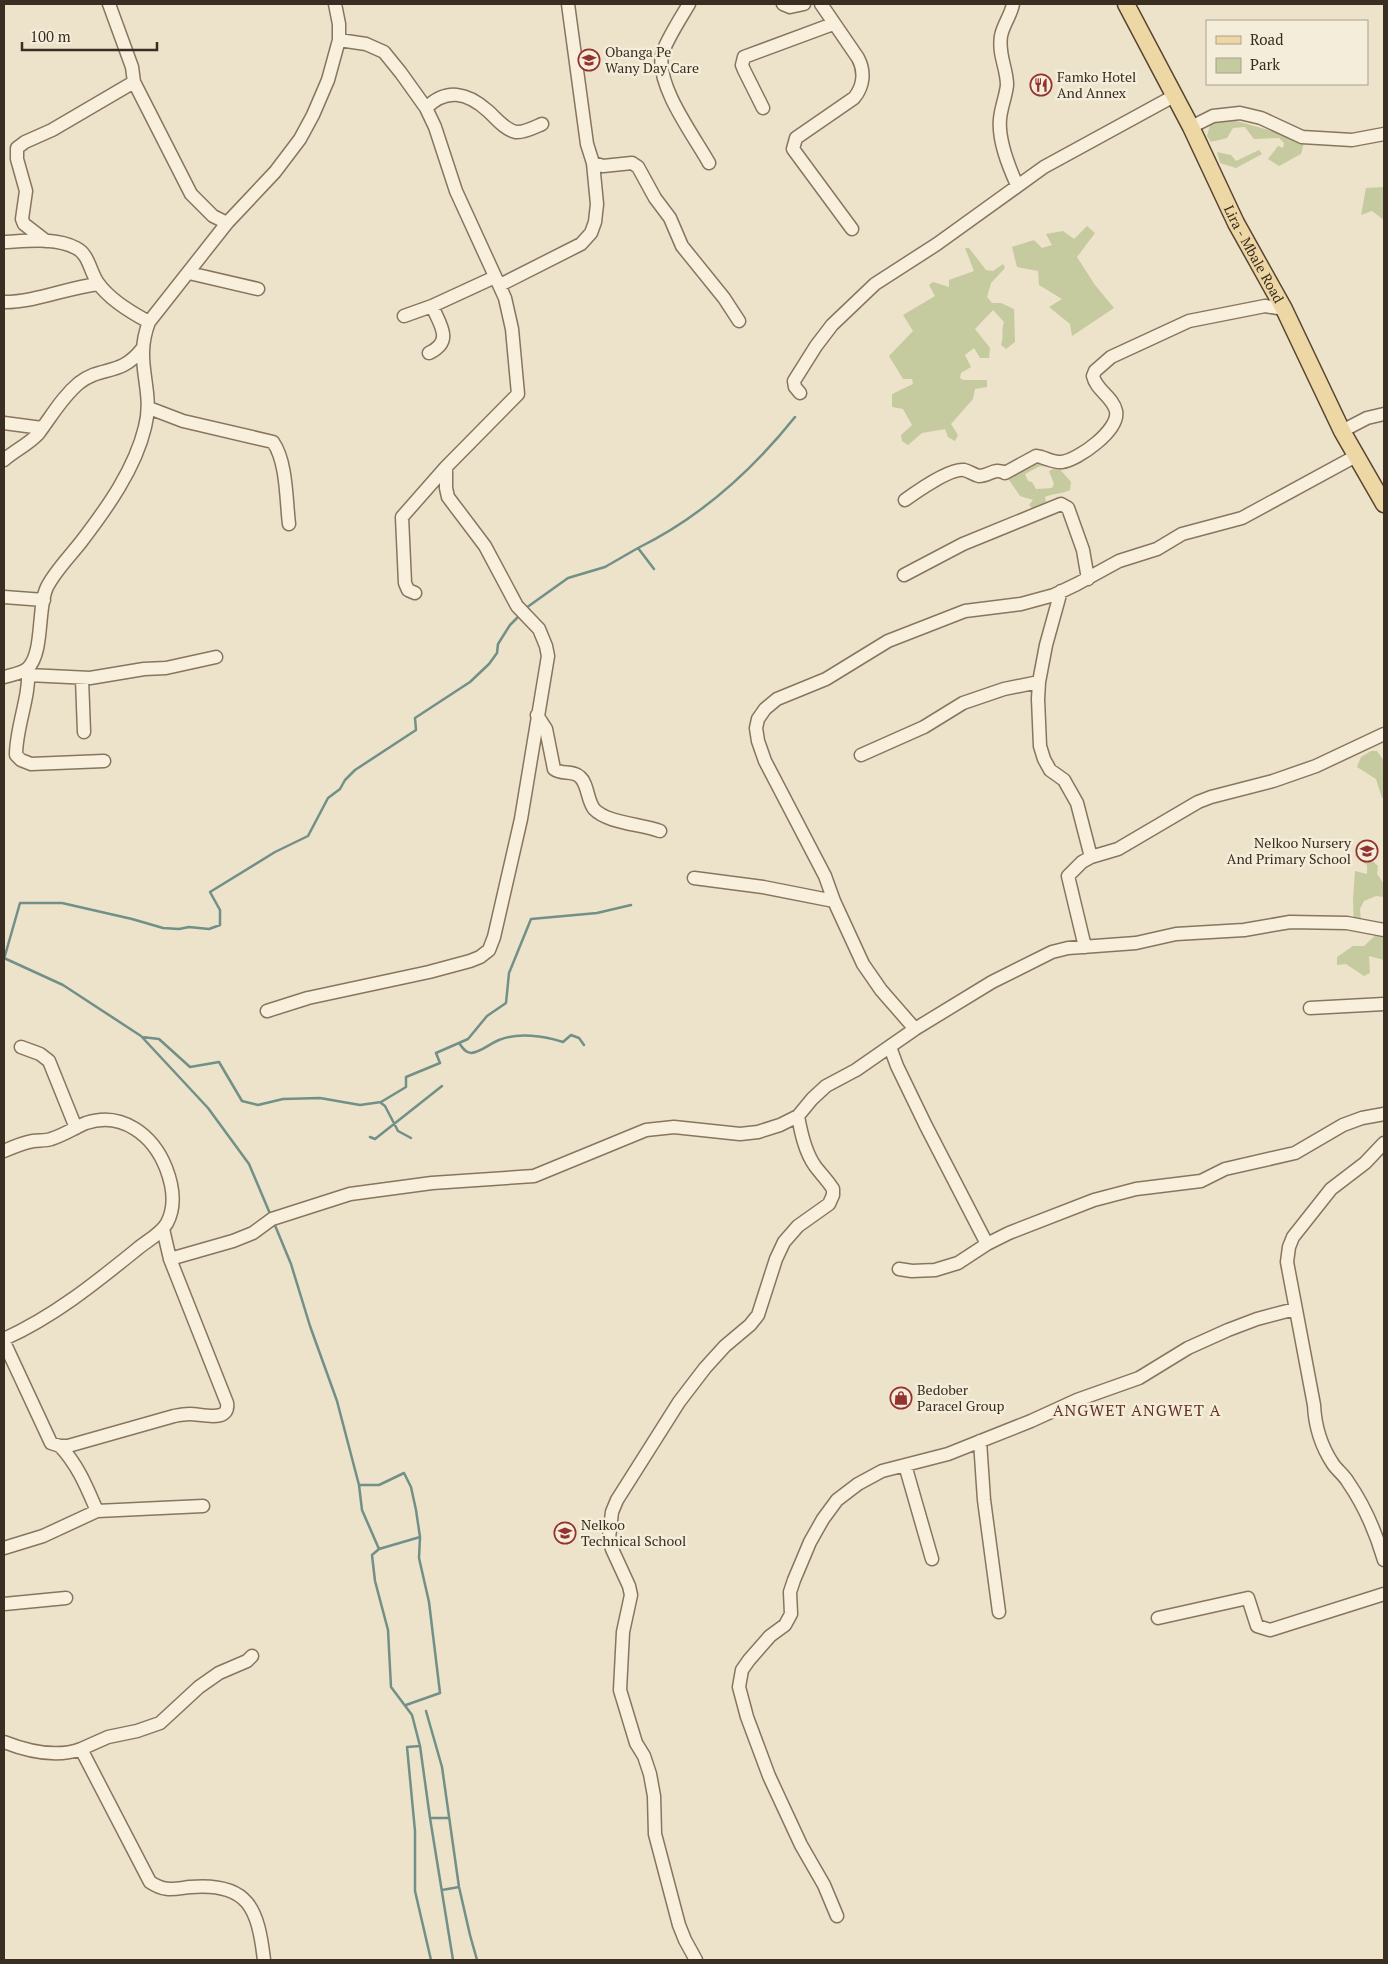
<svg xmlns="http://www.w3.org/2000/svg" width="1388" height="1964" viewBox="0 0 1388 1964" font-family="'PT Serif',serif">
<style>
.green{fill:#c5cb9e}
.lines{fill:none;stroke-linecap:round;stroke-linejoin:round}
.stream{stroke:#719088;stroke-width:2.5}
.minor-casing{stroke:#88755f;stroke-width:15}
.major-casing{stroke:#574432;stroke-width:19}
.minor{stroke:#f8f0dd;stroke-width:12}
.major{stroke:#edd7a5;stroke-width:16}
.labels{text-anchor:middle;stroke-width:5;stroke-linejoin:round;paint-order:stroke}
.poi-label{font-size:14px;fill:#3a2d21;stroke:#f4edd9;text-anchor:start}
.street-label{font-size:14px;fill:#3a2d21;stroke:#f4edd9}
.quarter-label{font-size:16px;letter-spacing:1px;fill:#643123;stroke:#f4edd9}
</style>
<rect width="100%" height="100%" fill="#ede2ca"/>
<path class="green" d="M1216,118L1226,122L1233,120L1286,135L1304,143L1301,154L1279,166L1268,159L1278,146L1283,148L1284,143L1279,138L1254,139L1245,127L1233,128L1227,138L1211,142L1207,136L1211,121Z
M1259,150L1262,154L1236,168L1220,163L1217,152L1231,155L1236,161Z
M1384,187V220L1372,211L1361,215L1366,188Z
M1087,226L1095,233L1077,257L1095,285L1114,308L1072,336L1070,324L1049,307L1062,299L1039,285L1038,271L1017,267L1012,247L1034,240L1042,248L1052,245L1046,234L1063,231L1074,239Z
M965,248H969L986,270L993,271L1003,264L1005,268L991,283L987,297L992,303H1001L1014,309L1015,342L1006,349L1001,345C1004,337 1001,330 1004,322L993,310L975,329L990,348L989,358H980L974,348L965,355L971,367L961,373L960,378L963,380H987V387L975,389L973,399L951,424L958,435L955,441L948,437L945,429L922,433L908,445L902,441L901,435L912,425L903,409L892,407V394L913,384L912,379H903L889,356L913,331L903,315L935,296L929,285L933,282L949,287V280L974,271Z
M1038,458L1050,463L1048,467L1040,466L1025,474L1028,481L1032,482L1036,489L1052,488L1054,484L1049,471L1058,467L1071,482L1070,490C1062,494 1054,493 1045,497L1046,502L1034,510L1029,505L1033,500L1020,496L1007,477Z
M1371,751H1377L1384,761V798H1382L1376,779L1357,767L1361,757Z
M1356,850L1362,851L1378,866L1377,874L1384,884V897L1376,896L1364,901L1360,909L1361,921L1354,927L1353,898L1355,871L1367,874V865L1355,856Z
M1377,934L1384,938V960L1369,956L1370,973L1364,976L1346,964L1337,965V957L1353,946H1364Z"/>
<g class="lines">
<path class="stream" d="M638,548C701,517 751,472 795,417
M526,608L568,578L605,567L638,548L654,569
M4,958L63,985L141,1036L208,1108L249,1164L271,1216
M4,959L20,903H62L132,919L163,928L179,929L189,927L209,929L220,925V910L210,892L275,852L308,836L328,798L340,789L345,780L355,770L416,730L415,718L470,682L489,664L497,653L498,644L510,625L521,614
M142,1037L159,1039L190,1067L219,1062L242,1101L258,1105L283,1099L320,1098L360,1105L381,1102L406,1087V1077L440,1063L436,1053L468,1039L487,1016L506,1003L509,973L531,919L597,913L631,905
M459,1043C462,1047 465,1053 471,1053C481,1052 489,1044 499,1040C518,1032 544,1036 563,1042L571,1035L579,1038L584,1045
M381,1103L385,1106L398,1131L411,1138
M370,1137L375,1139L442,1086
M274,1223L291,1264L310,1326L337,1401L359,1485H379L404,1473L411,1487L416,1510L420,1537L419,1558L429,1602L440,1693L406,1705
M359,1485L362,1510L379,1549L420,1537
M379,1549L372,1555L375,1581L388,1630L391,1687L412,1715L420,1746L430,1818L453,1960
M426,1711L442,1767L459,1887L470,1935L477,1960
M420,1746L407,1747L415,1831V1891L431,1960
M430,1818H448
M442,1890L459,1887"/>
<g class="minor-casing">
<path id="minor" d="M109,4L132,67L134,82L191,194L213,216L227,223
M689,4C682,16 665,42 662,55C656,86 694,136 709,163
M783,4L790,7L804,4
M821,4L858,58C865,71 864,86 854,98L796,138L793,149L852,229
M1013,4C1011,15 1003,25 1001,36C998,55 1007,68 1007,85C1006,96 1001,107 1000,119C998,140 1008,165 1017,185
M426,108C446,88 467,92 488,111C496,118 505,130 516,132C524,133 535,127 542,124
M763,108L744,70L742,65L744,57L833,24
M1191,127L1213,116L1240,113L1261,118L1302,137L1352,140L1384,134
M593,163L603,166L632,163L638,167L655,198L670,218L682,246L724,298L739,321
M46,241L24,224L22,219L26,191L17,159V148L25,142L52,130L134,82
M4,242C26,241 56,237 76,248C89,254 90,272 98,283C109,299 132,313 149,322
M189,273L258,289
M500,285L581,244L591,233L595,222L597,204L593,163L587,144L568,4
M4,302C36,302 66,288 98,284
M404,316L432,306L495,277
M429,353C454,341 440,325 432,306
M800,393L795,387L794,381L816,346L832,325L875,284L937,244L1044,167L1174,96
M149,408L183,421L273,442C287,462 286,500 289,524
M4,423L42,428
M1342,431L1367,418L1384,414
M4,460C14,451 29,444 38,434C51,417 62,397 79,383C102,365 120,377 142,349
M905,500C916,492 950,468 964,470C969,471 974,475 979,476C989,476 995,467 1005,473L1036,456C1045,457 1053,463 1062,462C1078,460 1120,430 1116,411C1113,397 1096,390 1093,376L1095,371L1111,357L1189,321L1265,306L1284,309
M904,575L963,544L1061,504L1068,508L1083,550L1088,579
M1061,591L1046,645L1039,682L1038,699L1040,746L1044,759L1050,770L1064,780L1077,803L1091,857
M415,593L408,590L405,583L402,517L446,467
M4,597L44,600
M28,669C30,698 16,726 16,755L21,760L31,764L104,761
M28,675L90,678L144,669L166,668L216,657
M4,677C11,675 23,673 28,668C44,652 37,608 47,587C55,571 70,556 81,542C107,508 135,469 145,427C155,389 133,363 149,322L227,223L275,172L300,139L313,115L328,80L339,40V24L335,4
M82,679L84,732
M537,715L546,729L554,769C561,775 573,770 580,777C588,784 587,800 594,809C607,823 641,824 660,831
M861,755L924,727L963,703L1004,689L1039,682
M694,878L763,887L834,901
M1085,947L1068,876L1082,862L1091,857L1118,849L1198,802L1211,797L1273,781L1316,766L1384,734
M1310,1008L1384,1004
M267,1011L308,998L429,972L470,961L480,957L489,950L494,937L521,819L548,656L546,646L539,629L517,606L485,546L448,497L446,488V467L518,394L512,329L505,298L456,191L435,127L426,108L401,73L384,52L366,44L339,40
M915,1029L881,990L863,964L834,901L825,876L765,761L758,741L756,728L758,719L765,709L777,699L826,679L888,641L965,611L1021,604L1054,595L1077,584L1119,561L1157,549L1182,534L1242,518L1356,456
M21,1047L40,1054L49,1061L76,1128
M890,1047L897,1066L926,1126L987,1244
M1384,1143L1365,1163L1331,1189L1293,1237L1289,1247L1287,1262L1314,1405C1315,1427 1321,1446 1333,1464C1337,1470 1344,1475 1348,1482C1364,1505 1376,1533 1384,1560
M4,1151C13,1147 22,1143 33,1141C39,1140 45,1141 51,1139C64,1135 74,1128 86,1123C122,1111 153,1135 166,1168C173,1186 176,1206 167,1223C161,1234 145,1242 136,1250C94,1284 53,1317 4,1339
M170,1259L233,1241L253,1233L272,1219L350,1194L432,1183L534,1176L646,1130L674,1127L740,1134L758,1132L780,1125L798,1116L812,1099L826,1086L856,1070L915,1029L992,982L1052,952L1068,948L1136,943L1176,934L1244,930L1290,922L1347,923L1384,930
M899,1269L912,1271L935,1270L958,1263L987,1244L1009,1233L1094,1200L1136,1189L1201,1181L1225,1169L1295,1153L1343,1125L1362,1118L1384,1114
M4,1342L51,1443L60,1446H68L174,1416C179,1415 185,1414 190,1414C202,1414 230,1423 227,1403L170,1259L163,1229
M980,1441L984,1500L999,1612
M60,1446C78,1465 87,1488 97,1511
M905,1465L932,1559
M4,1548L43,1536L97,1511L203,1506
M4,1604L66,1598
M1158,1618L1248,1598L1257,1626L1270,1630L1384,1594
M4,1742C27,1751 57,1758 81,1749L150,1882C165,1892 173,1889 190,1887C249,1882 258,1909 264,1960
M81,1749L108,1737L137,1731L160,1723L199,1687L219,1673L247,1661L252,1656
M837,1916L824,1885L801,1845L769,1776L747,1717L739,1687L742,1670L749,1660L770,1636L785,1625L791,1614L790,1592L794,1580L810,1542L823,1519L837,1500L858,1484L882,1471L948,1454L1031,1421L1077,1400L1139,1378L1188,1348L1228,1330L1257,1319L1295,1309
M696,1960L685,1940L679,1925L655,1834L654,1796L650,1774L644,1756L636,1743L620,1690L623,1632L631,1595L629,1586L612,1549L609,1538L612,1512L617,1500L679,1402L705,1368L725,1346L750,1325L758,1315L776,1259L784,1242L798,1226L829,1204L833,1195V1189C828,1181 821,1174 815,1166C805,1152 801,1133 798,1116"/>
</g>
<g class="major-casing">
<g id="major">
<path id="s1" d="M1126,4L1191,127L1236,223L1284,309L1342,431L1384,504"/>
</g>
</g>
<use href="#minor" class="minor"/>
<use href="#major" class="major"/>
</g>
<defs>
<g id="school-ring" transform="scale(1.125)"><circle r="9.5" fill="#f4edd9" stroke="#943232" stroke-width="1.5"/><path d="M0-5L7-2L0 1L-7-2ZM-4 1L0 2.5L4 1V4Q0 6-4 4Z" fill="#943232"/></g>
<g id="restaurant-ring" transform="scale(1.125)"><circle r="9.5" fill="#f4edd9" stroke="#943232" stroke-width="1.5"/><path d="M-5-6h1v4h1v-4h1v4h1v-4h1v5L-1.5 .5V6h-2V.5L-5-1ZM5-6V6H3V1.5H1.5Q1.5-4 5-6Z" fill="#943232"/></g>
<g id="shop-ring" transform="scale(1.125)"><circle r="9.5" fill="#f4edd9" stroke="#943232" stroke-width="1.5"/><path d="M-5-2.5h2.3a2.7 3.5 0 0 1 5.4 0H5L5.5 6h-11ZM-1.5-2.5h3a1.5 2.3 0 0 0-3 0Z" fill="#943232"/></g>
</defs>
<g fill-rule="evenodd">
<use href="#school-ring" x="589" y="60"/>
<use href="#restaurant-ring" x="1041" y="85"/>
<use href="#school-ring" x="1367" y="851"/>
<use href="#shop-ring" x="901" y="1398"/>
<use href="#school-ring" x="565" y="1533"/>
</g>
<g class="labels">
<g class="poi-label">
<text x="605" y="57">Obanga Pe<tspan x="605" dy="16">Wany Day Care</tspan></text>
<text x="1057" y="82">Famko Hotel<tspan x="1057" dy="16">And Annex</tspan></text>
<text x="1351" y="848" text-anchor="end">Nelkoo Nursery<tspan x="1351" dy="16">And Primary School</tspan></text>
<text x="917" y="1395">Bedober<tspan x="917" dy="16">Paracel Group</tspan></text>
<text x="581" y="1530">Nelkoo<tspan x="581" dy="16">Technical School</tspan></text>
</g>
<g class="street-label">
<text dy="5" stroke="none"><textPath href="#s1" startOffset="281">Lira - Mbale Road</textPath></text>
</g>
<g class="quarter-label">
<text x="1137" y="1416">ANGWET ANGWET A</text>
</g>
</g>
<rect width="1388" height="1964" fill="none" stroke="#3a2d21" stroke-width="10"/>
<rect x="1206" y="20" width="162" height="65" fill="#f4edd9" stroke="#aaa08f"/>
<rect x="1216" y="36" width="25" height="8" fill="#edd7a5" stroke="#aaa08f"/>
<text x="1250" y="45" font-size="15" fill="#3a2d21">Road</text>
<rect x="1216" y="58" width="25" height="15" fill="#c5cb9e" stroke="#aaa08f"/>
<text x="1250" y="70" font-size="15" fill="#3a2d21">Park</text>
<path d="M22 42v8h135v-8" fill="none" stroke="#3a2d21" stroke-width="2.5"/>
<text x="30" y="42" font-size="15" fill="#3a2d21" stroke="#f4edd9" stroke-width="4" paint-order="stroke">100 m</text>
</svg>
